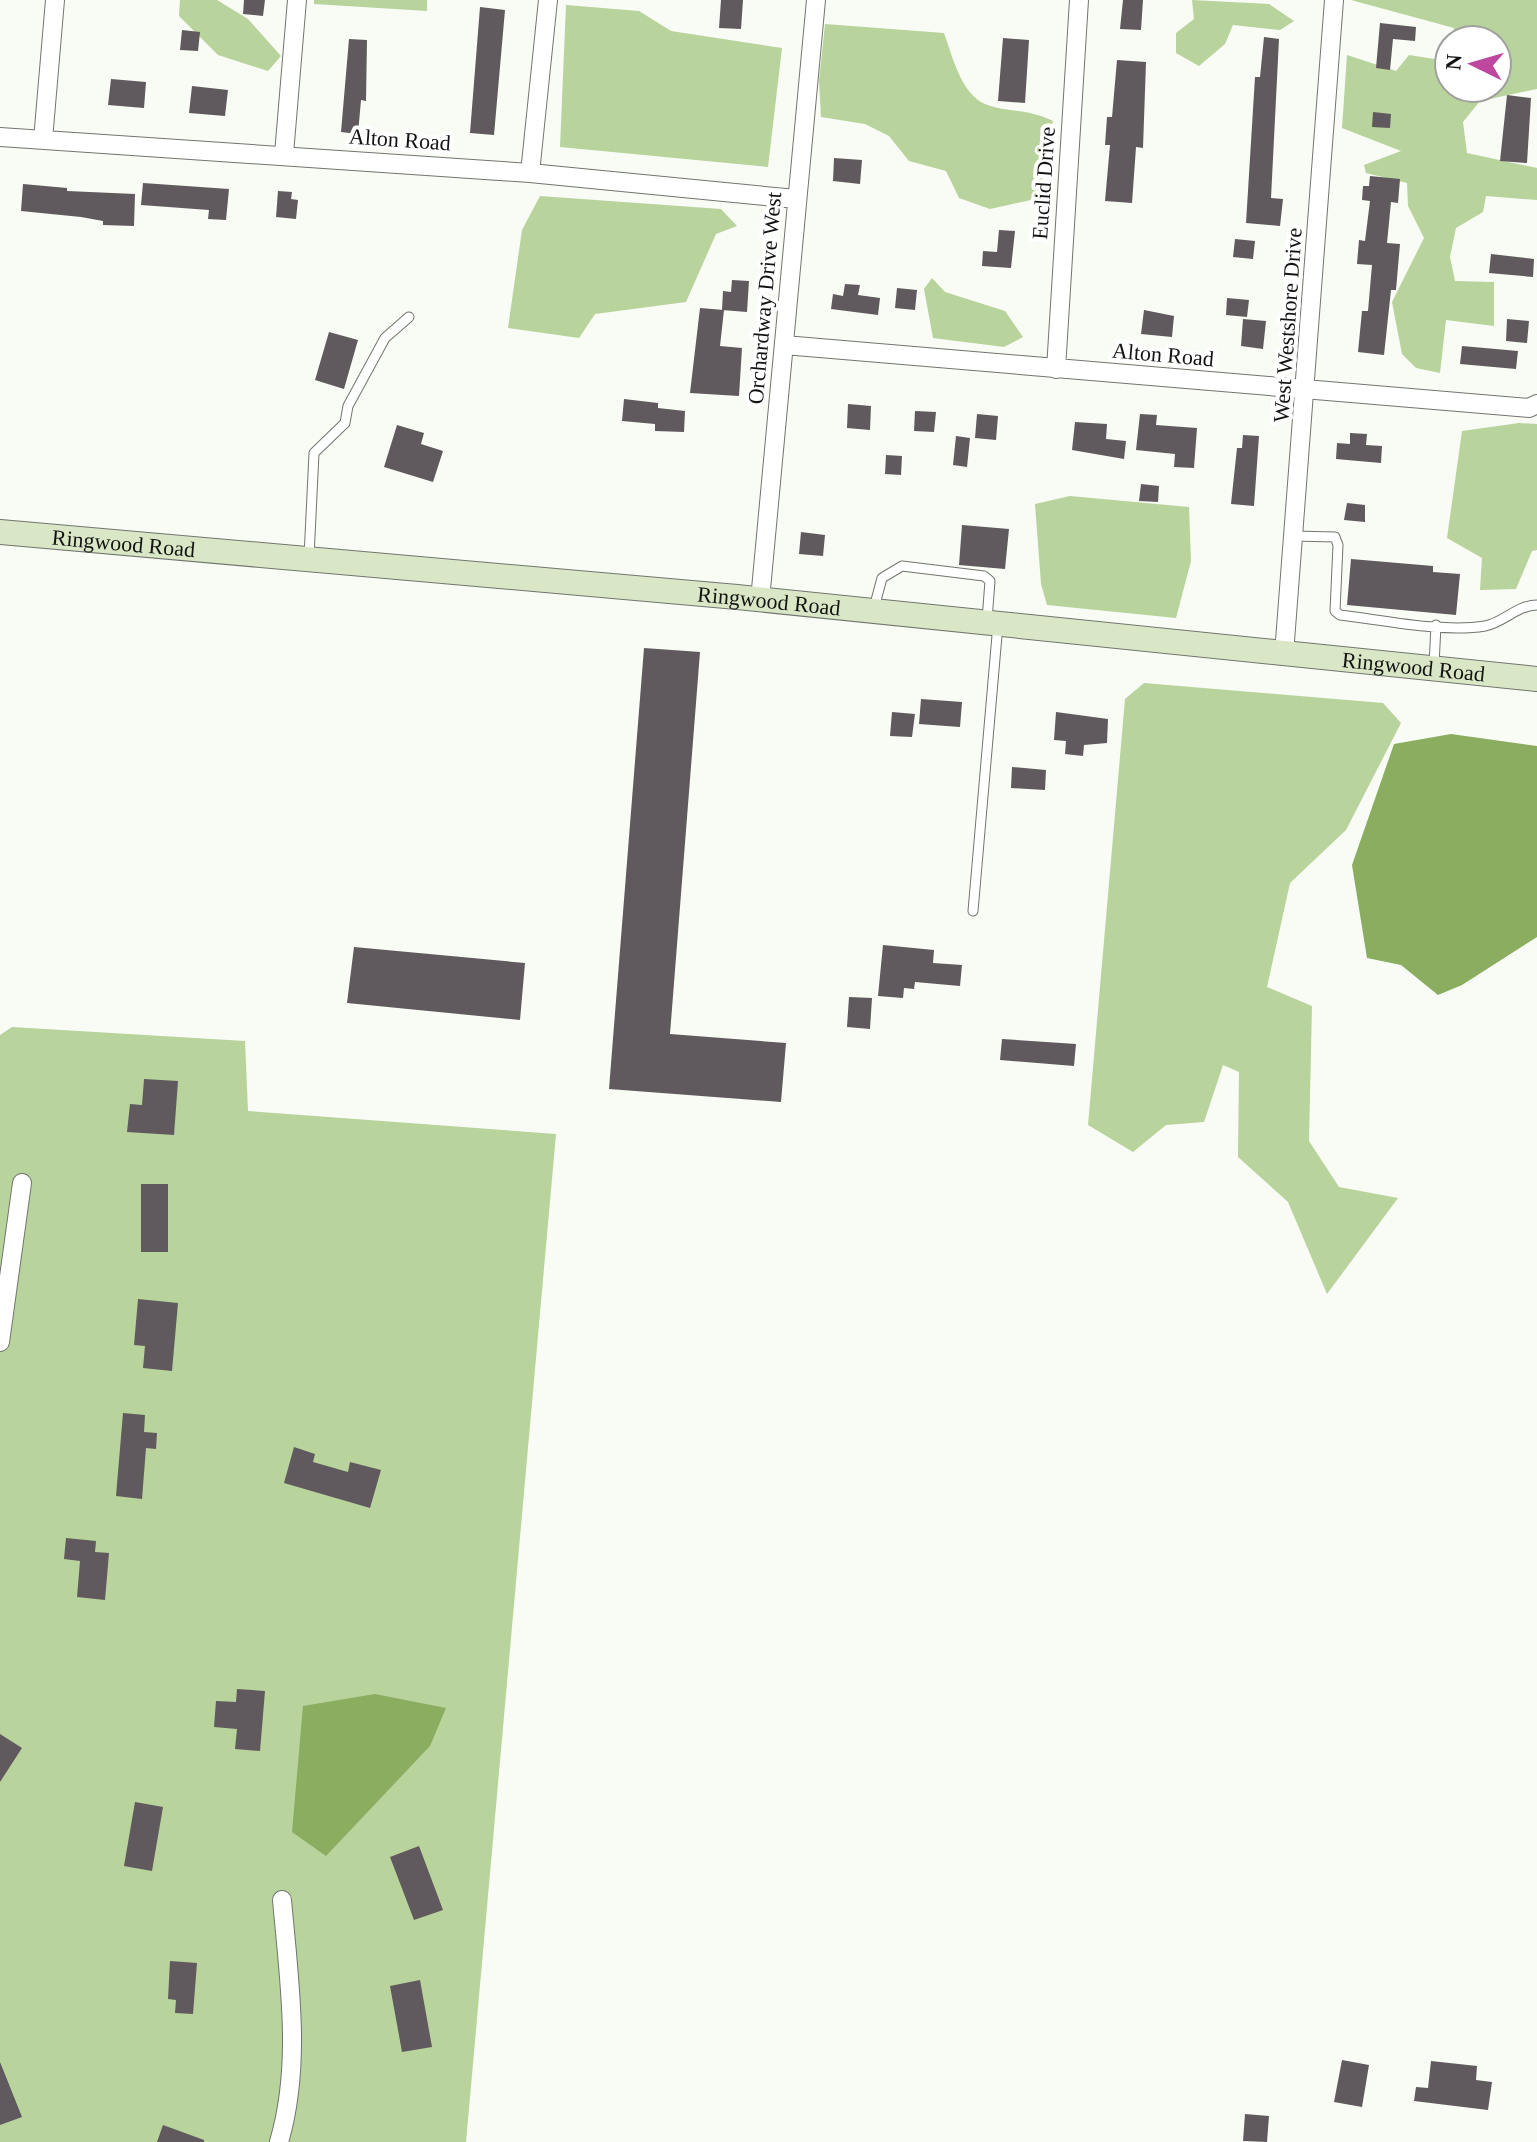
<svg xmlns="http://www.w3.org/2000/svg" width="1537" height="2142" viewBox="0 0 1537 2142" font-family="'Times New Roman',serif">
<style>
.green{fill:#b8d39c}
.water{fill:#8aad60}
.building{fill:#60595d}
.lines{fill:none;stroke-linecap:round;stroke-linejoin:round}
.lane-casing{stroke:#71756e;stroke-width:11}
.street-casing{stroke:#71756e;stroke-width:20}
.secondary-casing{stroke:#71756e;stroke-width:26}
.lane{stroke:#fff;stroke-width:9}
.street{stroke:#fff;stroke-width:18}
.secondary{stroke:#dae7c7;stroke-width:24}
.labels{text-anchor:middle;stroke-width:8;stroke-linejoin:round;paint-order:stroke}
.street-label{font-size:22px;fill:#131412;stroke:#fff}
</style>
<rect width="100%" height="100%" fill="#f8fcf4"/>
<path class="green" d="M180,0H217L248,19L281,56L268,71L218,55L179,16Z
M314,0H427V11L314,4Z
M1192,0L1269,4L1294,21L1280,30L1233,25L1225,44L1199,66L1176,53V33L1194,19Z
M1351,0H1537V89L1480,101L1463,122L1467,153L1537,168V200L1486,196L1483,212L1456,228L1450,257L1455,281L1494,282V326L1446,320L1440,373L1416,368L1402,354L1392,302L1424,238L1408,206L1407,183L1366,173L1364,165L1401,151L1342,128L1347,55L1396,71L1409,55L1447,61L1449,55V88H1497V40H1452L1454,28Z
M566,5L639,11L671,31L782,48L768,167L560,147Z
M825,24L944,33C952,55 961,94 985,104C1007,113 1027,108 1053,121L1046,146L1040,198L990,209L959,198L946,171L909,161L889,136L865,124L821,117L819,81Z
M540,196L721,209L737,226L716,234L686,302L595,314L579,338L508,328L522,230Z
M932,278L945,292L1005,311L1023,337L1004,347L933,338L924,289Z
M1519,423L1537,424V550L1532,551L1516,589L1480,590L1482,558L1447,538L1462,431Z
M1070,496L1189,507L1191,561L1176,618L1047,605L1041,584L1035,504Z
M1144,683L1383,703L1401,723L1346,830L1290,883L1267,987L1312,1006L1309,1141L1339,1187L1398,1198L1327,1294L1288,1202L1238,1157L1239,1072L1223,1065L1204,1122L1166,1125L1133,1152L1088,1125L1125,699Z
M12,1027L245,1041L248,1111L556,1134L466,2142H0V1035Z"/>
<path class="water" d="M1451,734L1537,746V937L1462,985L1438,995L1401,965L1367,958L1352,865L1394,744Z
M375,1694L446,1708L430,1746L326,1856L292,1832L303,1706Z"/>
<path class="building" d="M244,0H265L263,16L243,14Z
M721,0H743L741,29L719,28Z
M1123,0H1143L1141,30L1120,29Z
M480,7L505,10L494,135L470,133Z
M1380,23L1416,27L1415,41L1393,39L1390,70L1376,68Z
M182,30L200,32L198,51L180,50Z
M1264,37L1279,39L1271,198L1283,199L1280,226L1246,223L1255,77H1260Z
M1003,38L1029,40L1025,103L998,101Z
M349,39L367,40L366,101L361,100L358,134L341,132Z
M1117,60L1146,62L1143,148L1136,147L1132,203L1105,201L1110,145H1105L1107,117H1112Z
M111,79L146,82L144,108L108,105Z
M192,86L228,90L225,116L189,113Z
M1507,95L1531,98L1527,163L1500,161Z
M1373,112L1391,114L1390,128L1372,127Z
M834,158L862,160L860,184L833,181Z
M1370,176L1400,179L1398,203L1391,202L1387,243L1400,244L1396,290H1391L1384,355L1358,352L1362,311H1368L1372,265L1357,264L1359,240L1365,241L1370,201L1362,200L1363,186H1369Z
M143,183L229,189L226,220L208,219L209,210L141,205Z
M23,184L67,188V191L135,194L134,226L103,225V221L81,217L21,211Z
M278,191L292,192L291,199L298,200L296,219L276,217Z
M999,230L1015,231L1011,268L982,266L983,251L997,252Z
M1235,239L1255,241L1253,259L1233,257Z
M1491,254L1534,259L1533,277L1489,273Z
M732,280L749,281L747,312L722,310L723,291L731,292Z
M845,284L860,285L858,295L880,298L878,315L831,309L833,294L843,296Z
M897,288L917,290L915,310L895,308Z
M1227,298L1249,300L1247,317L1226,315Z
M700,308L724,310L720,346L742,348L739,396L690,393Z
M1144,310L1174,316L1172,337L1141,334Z
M1243,319L1266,321L1263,349L1241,346Z
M1507,319L1529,321L1527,343L1506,341Z
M329,332L358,340L344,389L315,380Z
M1462,346L1518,351L1516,369L1460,364Z
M624,399L658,403V408L685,411L684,432L655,431V424L622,421Z
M848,404L871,406L870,430L847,428Z
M915,411L936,412L934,432L914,431Z
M977,414L998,416L996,440L975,438Z
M1140,414L1157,415L1156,425L1197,428L1194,468L1174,467L1175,454L1136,450Z
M1075,422L1107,424L1106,439L1126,441L1124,459L1072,450Z
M397,425L424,433L421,444L443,451L433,482L384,467Z
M1350,433L1367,434L1366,445L1382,446L1381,463L1336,459L1337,443L1350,444Z
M1243,435L1259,436L1254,506L1231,504L1237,448H1242Z
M956,436L970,438L967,467L953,465Z
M886,455L902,456L901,475L885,474Z
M1141,484L1159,486L1158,502L1139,501Z
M1347,503L1365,505V522L1344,520Z
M962,525L1009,529L1005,569L959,565Z
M801,532L825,535L823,556L799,554Z
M1351,559L1433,566V572L1460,574L1456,615L1347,605Z
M644,648L700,652L670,1034L786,1043L781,1102L609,1089Z
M921,699L962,702L960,727L919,724Z
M892,712L915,714L912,737L890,736Z
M1056,712L1108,719L1107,743L1084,745L1083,756L1065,754L1066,741L1054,740Z
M1012,767L1046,770L1045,790L1011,788Z
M883,945L934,950L933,963L962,965L960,986L915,982L914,989L904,988L903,998L878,996Z
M354,947L525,963L520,1020L347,1003Z
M849,997L872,998L870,1029L847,1027Z
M1002,1039L1076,1044L1074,1066L1000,1060Z
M144,1079L178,1081L174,1135L127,1132L130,1104L142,1105Z
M141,1184H168V1252H141Z
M138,1299L178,1303L172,1371L143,1368L145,1346L134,1345Z
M123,1413L145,1415L144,1432L157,1433L156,1449L146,1448L142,1499L116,1496Z
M294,1447L315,1454L313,1462L348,1472L350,1462L381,1470L370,1508L284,1483Z
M66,1538L96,1541L95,1552L109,1553L105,1600L77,1597L80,1561L64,1559Z
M237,1689L265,1691L260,1751L235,1749L237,1729L214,1727L216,1701L236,1702Z
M0,1734L22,1748L0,1782Z
M135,1802L163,1807L152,1871L124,1866Z
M419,1846L443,1910L414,1920L390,1857Z
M170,1961L197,1963L193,2014L175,2013L176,2000L168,1999Z
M420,1980L432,2047L402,2052L390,1986Z
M1342,2060L1369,2065L1362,2107L1334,2102Z
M1431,2061L1477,2066L1476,2080L1492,2082L1488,2110L1414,2101L1416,2087L1428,2088Z
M0,2062L22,2117L0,2125Z
M1245,2114L1269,2116L1267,2142L1243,2141Z
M163,2125L204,2140V2142H157Z"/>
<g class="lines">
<g class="lane-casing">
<path id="lane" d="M1293,536L1335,537L1338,545L1335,611L1340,615C1383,620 1443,633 1485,626C1503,623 1517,605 1537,605
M309,557L314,453L345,423L348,406L385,338L409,317
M874,608L882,578L902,566L984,576L990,581L987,620
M1434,665L1436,625
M973,911L998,624"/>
</g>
<g class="street-casing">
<path id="street" d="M0,137L530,173L796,199
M43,140L55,0
M284,154L297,0
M530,173L548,0
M784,345L1529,408L1537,404
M1056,369L1079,0
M760,600L816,0
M1284,654L1334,0
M0,1342L22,1183
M279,2142C302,2064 289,1980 282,1900"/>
</g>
<g class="secondary-casing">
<g id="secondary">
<path id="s1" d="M0,532L737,597L1537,679"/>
</g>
</g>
<use href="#lane" class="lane"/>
<use href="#street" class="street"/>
<use href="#secondary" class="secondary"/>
</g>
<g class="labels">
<g class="street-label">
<text transform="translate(400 139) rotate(4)" y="8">Alton Road</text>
<text transform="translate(1043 183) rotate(-86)" y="8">Euclid Drive</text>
<text transform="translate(764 298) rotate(-85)" y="8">Orchardway Drive West</text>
<text transform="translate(1287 325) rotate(-86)" y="8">West Westshore Drive</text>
<text transform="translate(1163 354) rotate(5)" y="8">Alton Road</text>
<text dy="8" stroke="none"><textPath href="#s1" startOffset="124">Ringwood Road</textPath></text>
<text dy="8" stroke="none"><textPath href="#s1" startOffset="772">Ringwood Road</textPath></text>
<text dy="8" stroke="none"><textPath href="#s1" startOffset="1420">Ringwood Road</textPath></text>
</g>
</g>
<g transform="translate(1473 64) rotate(275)"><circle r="38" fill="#ffffff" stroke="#a1a1a0" stroke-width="2"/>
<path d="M0-6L14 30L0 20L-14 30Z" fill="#be489f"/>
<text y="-12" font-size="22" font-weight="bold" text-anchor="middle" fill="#131412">N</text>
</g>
</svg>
